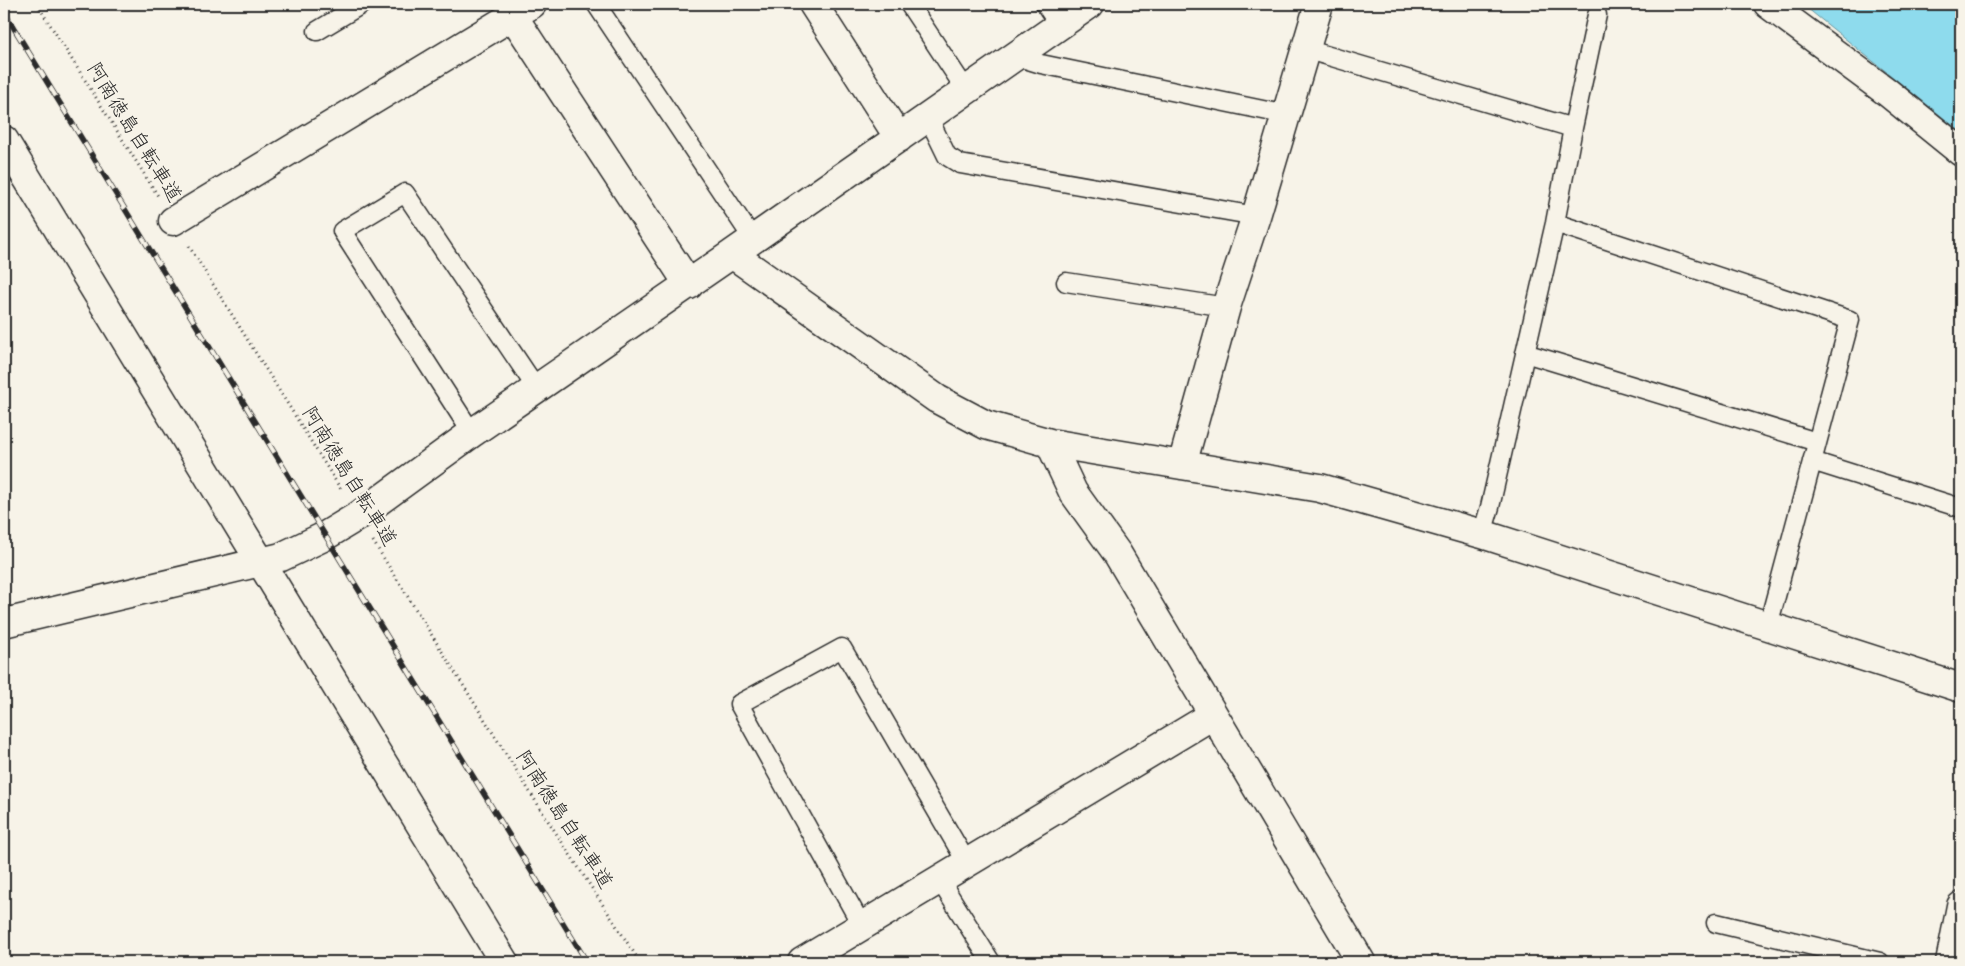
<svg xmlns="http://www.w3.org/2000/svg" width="1965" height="966" viewBox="0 0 1965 966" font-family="Caveat,'Klee One',sans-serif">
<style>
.water{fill:#8edbed;stroke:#66959f}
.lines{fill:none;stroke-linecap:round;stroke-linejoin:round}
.service-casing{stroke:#2b2b2b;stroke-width:21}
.minor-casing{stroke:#2b2b2b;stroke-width:31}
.path{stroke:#2b2b2b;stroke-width:3;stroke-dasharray:1 4;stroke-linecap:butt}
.service{stroke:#f7f3e8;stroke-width:18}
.minor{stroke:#f7f3e8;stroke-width:28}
.rail-casing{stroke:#2b2b2b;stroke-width:5.5}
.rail{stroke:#f7f3e8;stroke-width:4;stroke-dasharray:11;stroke-linecap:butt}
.labels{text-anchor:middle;stroke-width:4.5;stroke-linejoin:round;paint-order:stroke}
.street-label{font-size:20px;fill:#2b2b2b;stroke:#f7f3e8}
</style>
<rect width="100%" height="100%" fill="#f7f3e8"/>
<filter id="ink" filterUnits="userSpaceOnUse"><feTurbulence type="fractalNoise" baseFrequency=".02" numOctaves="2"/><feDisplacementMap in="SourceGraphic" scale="10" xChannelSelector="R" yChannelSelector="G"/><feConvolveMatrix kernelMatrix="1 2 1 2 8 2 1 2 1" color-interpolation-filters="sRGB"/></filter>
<g filter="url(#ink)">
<path class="water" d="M1802,4H1961V132Z"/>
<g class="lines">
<g class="service-casing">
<path id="service" d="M596,4L753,239
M909,4L966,90
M1045,4L1059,25
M317,31L362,4
M1305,49L1573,128L1555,223L1490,507L1482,534
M1015,56L1041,64L1287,115
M928,117L947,156L960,164L1256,216
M1573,128L1597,15
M1555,223L1850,320L1768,626
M1066,282L1226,307
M1525,353L1817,442
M472,433L342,231L405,193L537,389
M1812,461L1961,508
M939,879L991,962
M1716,923L1880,962
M862,926L739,704L842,648L967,863"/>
</g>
<g class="minor-casing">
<path id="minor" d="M813,4L899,138
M1768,4L1887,92L1961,152
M513,16L689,285
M4,140L504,962
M173,221L532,4
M732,254L1090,4
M1050,443L1073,492L1117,553L1361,962
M1182,465L1226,307L1256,216L1319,4
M4,623L281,557L325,536L358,516L472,433L732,254L937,399L986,425L1050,443L1320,488L1482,534L1961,688
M802,962L1213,715
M1950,962L1961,906"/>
</g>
<path class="path" d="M37,4L158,196
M189,246L342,491
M373,541L543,813L640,962"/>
<use href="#service" class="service"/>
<use href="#minor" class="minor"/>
<g class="rail-casing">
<path id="rail" d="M4,12L587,962"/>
</g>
<use href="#rail" class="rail"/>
</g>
</g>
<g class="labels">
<g class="street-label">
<text transform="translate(135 132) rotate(58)" y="7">阿南徳島自転車道</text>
<text transform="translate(350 476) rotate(58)" y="7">阿南徳島自転車道</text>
<text transform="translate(565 819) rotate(57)" y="7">阿南徳島自転車道</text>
</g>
</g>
<rect width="1965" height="966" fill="none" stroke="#f7f3e8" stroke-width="20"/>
<rect x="10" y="10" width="1945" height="946" fill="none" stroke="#2b2b2b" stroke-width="2" filter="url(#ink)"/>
</svg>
